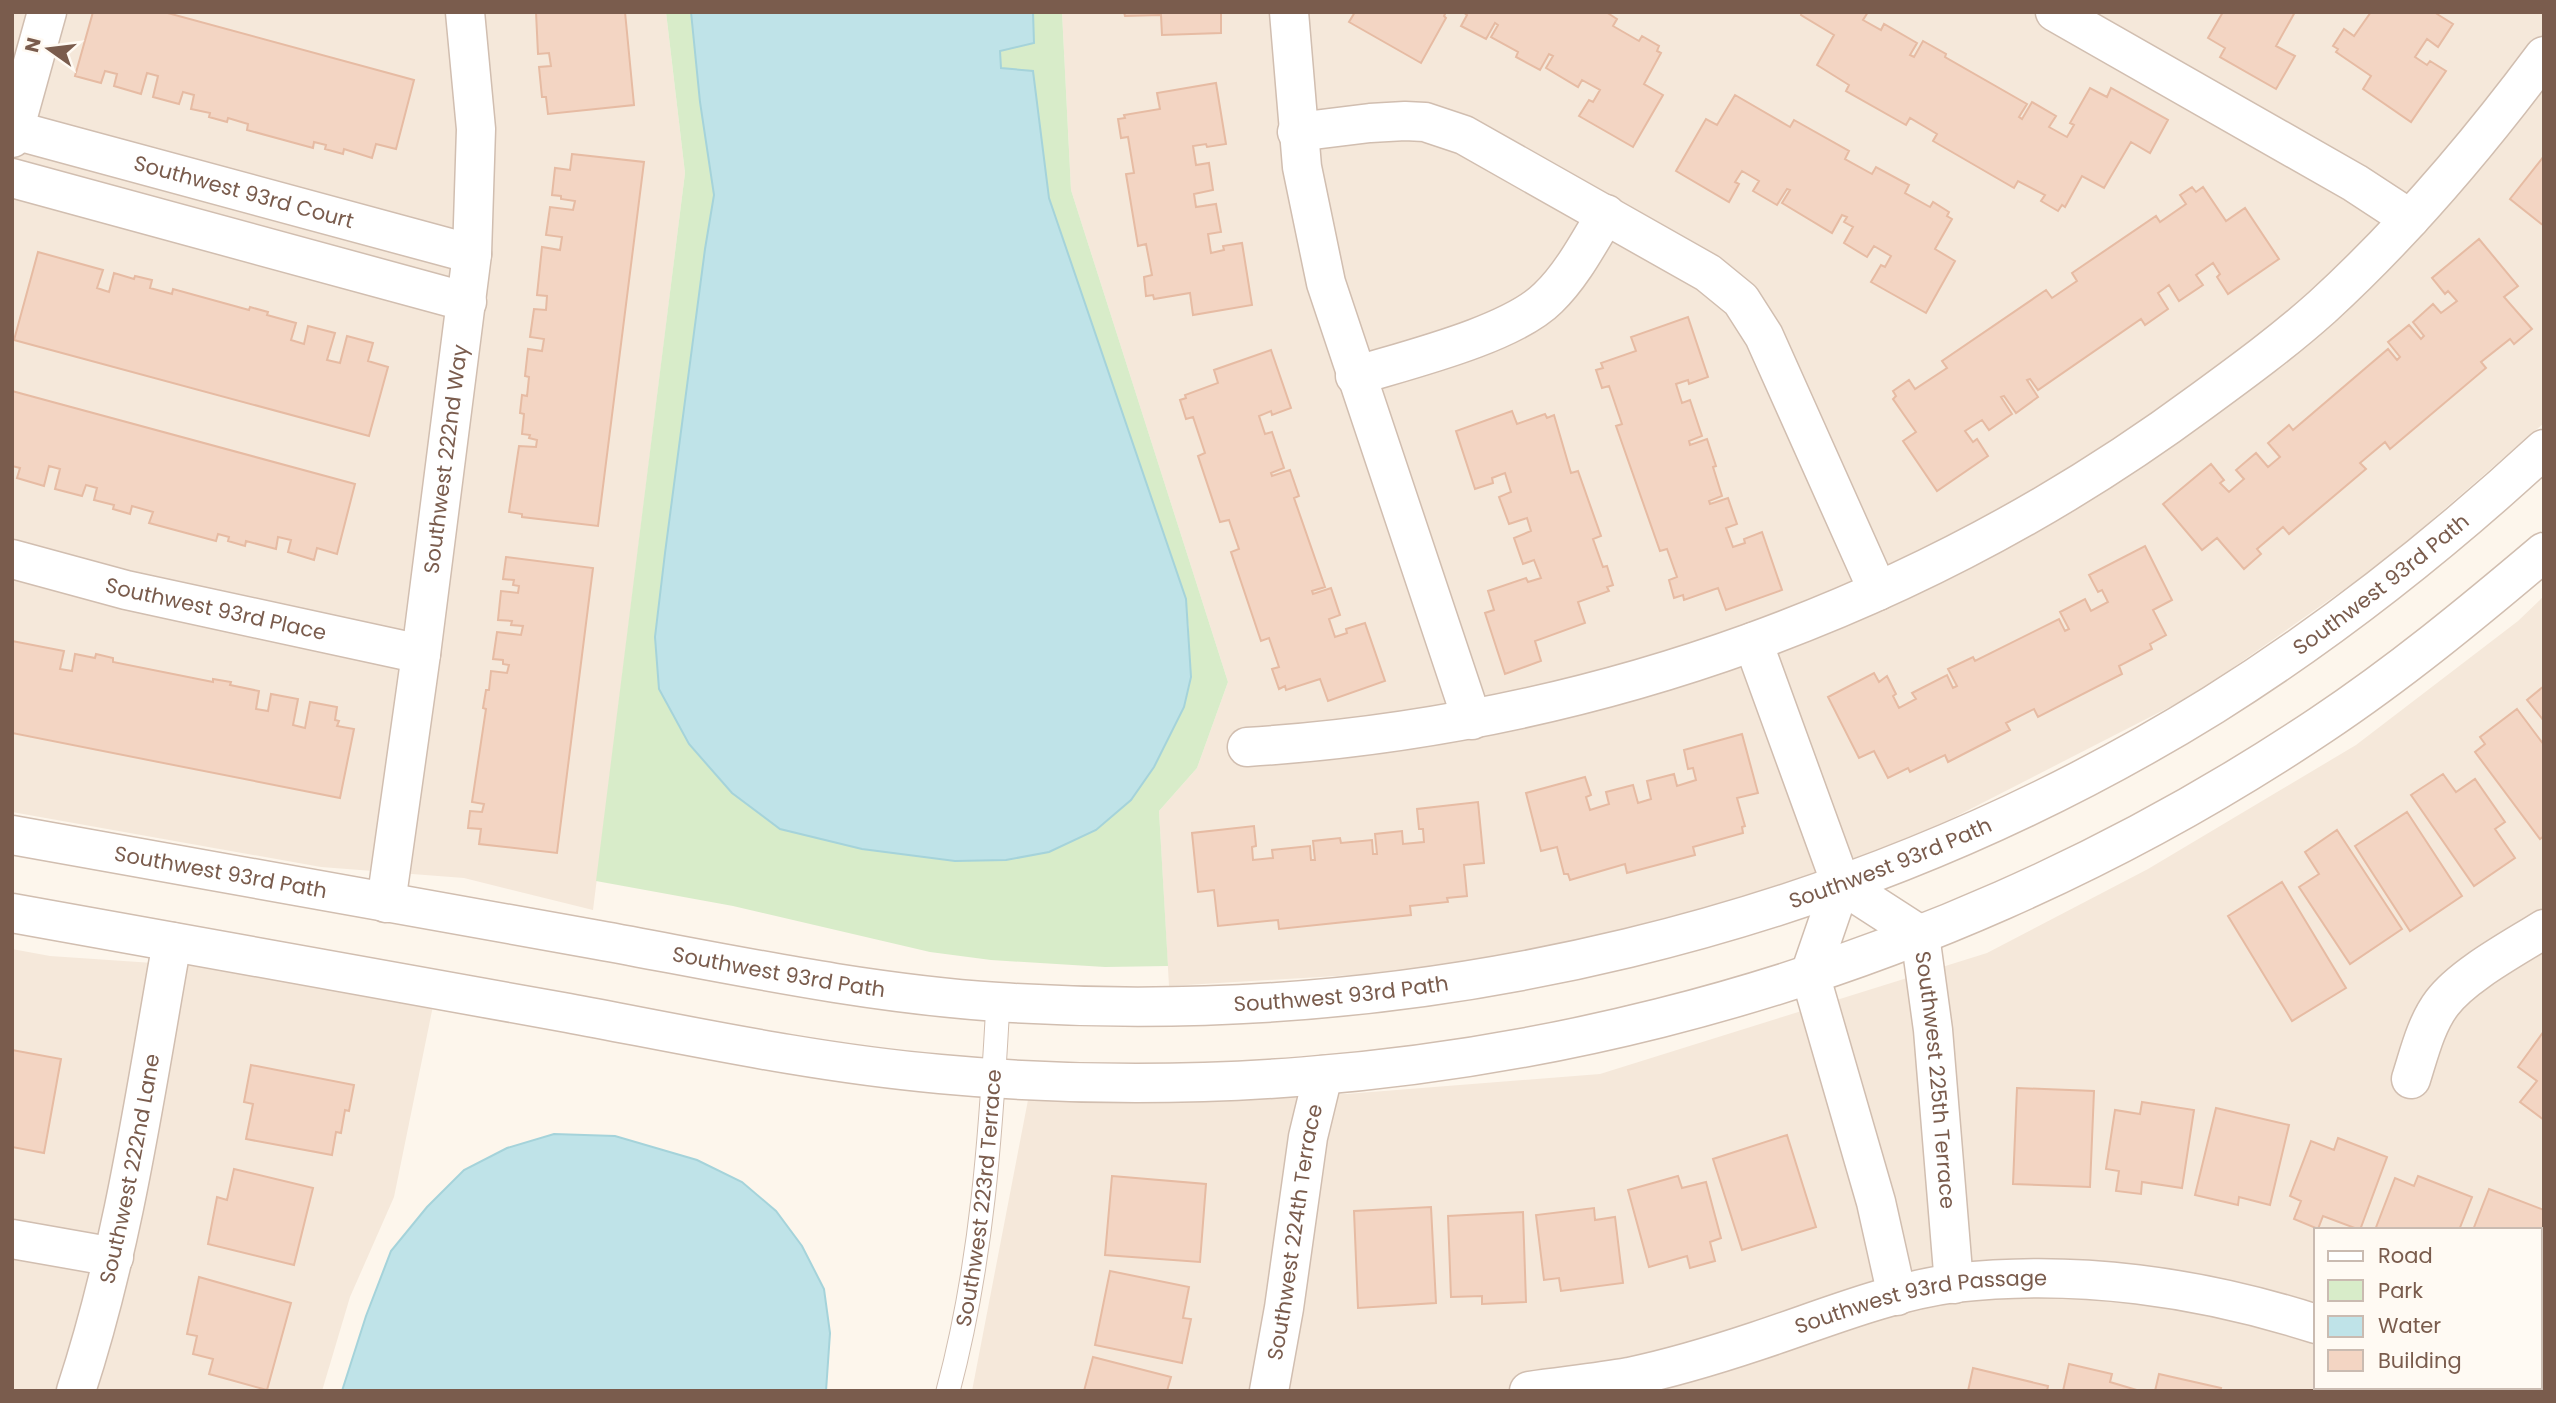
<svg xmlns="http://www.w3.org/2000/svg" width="2556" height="1403" viewBox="0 0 2556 1403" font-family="Poppins,sans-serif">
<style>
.residential{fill:#f5e8da;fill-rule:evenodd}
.green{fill:#d8ecc9}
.water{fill:#bfe3e8;stroke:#a5d3da;stroke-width:2}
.building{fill:#f3d5c3;stroke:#e6bba3;stroke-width:2}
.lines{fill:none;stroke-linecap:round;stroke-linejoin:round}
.service-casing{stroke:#d1beb0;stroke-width:25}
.minor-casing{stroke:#d1beb0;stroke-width:41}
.tertiary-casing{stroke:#d1beb0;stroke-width:41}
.service{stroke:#fff;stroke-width:23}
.minor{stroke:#fff;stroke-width:38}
.tertiary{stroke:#fff;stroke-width:38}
.labels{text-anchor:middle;stroke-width:5;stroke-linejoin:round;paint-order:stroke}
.street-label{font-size:21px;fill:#7a5c4d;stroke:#fffaf3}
</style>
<rect width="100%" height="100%" fill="#fdf6ec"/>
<path class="residential" d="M12,12H666L685,173L593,910L464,878L321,867L12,812Z
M1062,12H2544V423L2383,562L2197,693L1898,846L1692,913L1558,946L1419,971L1169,986L1159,811L1197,768L1228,682L1071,190Z
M2544,596V1391H972L1028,1100L1346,1094L1600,1074L1987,953L2148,869L2356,745L2518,621ZM2316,1230H2540V1387H2316Z
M12,949L50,956L256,970L434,1001L394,1197L350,1297L322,1391H12Z"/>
<path class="green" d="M666,12H691L700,102L714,195L705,249L665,553L780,829L862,849L955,861L1006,860L1131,800L1154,767L1184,707L1189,631L1186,599L1049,198L1033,71L1001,68L999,51L1034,43L1033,12H1062L1071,190L1228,682L1197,768L1159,811L1168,966L1105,967L991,960L930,952L733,906L596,881L685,173Z"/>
<path class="water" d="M691,12H1033L1034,43L1000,51L1001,68L1033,71L1049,198L1186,599L1191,677L1184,707L1154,767L1131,800L1096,830L1049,852L1006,860L955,861L862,849L780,829L732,793L689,744L659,689L655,637L665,553L705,249L714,195L700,102Z
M554,1134L615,1136L697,1160L742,1182L776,1211L802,1246L824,1289L830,1333L826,1391H342L366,1316L391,1251L427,1207L464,1170L507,1148Z"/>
<path class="building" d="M93,12H164L414,80L396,149L376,144L372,158L344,149L343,154L325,149L326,145L314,142L313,148L247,130L248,124L228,118L227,122L209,117L210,113L191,109L194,95L183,92L179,104L153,97L158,76L147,73L141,94L114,86L117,74L105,71L101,83L75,76Z
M536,12H625L634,105L548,114L546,97H542L539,67L551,66L549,53L538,54Z
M1124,12H1221V33L1162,35L1161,15L1125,16Z
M1355,12H1446L1444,16L1446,18L1421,63L1349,22Z
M1463,12H1606L1617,19L1613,26L1639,41L1642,36L1659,46L1657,51L1661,53L1644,84L1663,95L1633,147L1579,116L1589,100L1593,102L1600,90L1582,80L1578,87L1546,68L1553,56L1549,54L1540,70L1516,57L1518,52L1491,37L1498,25L1495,23L1486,39L1461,26L1467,15Z
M1802,12H1868L1863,20L1881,30L1884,24L1917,43L1910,55L1914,57L1923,41L1946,54L1945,57L2027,104L2019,117L2022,119L2032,102L2056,116L2049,127L2067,137L2074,125L2070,123L2090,88L2107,97L2111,88L2168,120L2150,153L2131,142L2104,188L2082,176L2065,207L2062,205L2058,211L2041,201L2045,195L2018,181L2014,188L1933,141L1937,134L1910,118L1906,125L1846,91L1849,85L1817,65L1834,35L1801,15Z
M2223,12H2295L2276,46L2295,56L2276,89L2220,57L2225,48L2208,38Z
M2371,12H2438L2437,14L2453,24L2438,47L2427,39L2415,57L2427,65L2430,61L2446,71L2411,122L2363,89L2371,76L2336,52L2338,49L2333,46L2344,29L2354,36Z
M1216,83L1226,144L1207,147L1206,144L1193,146L1196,165L1209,163L1213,190L1194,194L1196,207L1216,204L1221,232L1208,234L1211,253L1224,250L1223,246L1242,243L1252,305L1193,315L1190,293L1154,299L1153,295L1146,296L1144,277L1152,275L1146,244L1138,246L1126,174L1134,173L1128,137L1121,138L1118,119L1125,118L1124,115L1160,109L1157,93Z
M1735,95L1790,127L1794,120L1849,151L1845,159L1872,174L1876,167L1909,185L1905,193L1930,207L1933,202L1949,212L1947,216L1952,219L1935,249L1955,261L1926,313L1871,282L1881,265L1885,267L1891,256L1874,246L1867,257L1844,243L1853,227L1844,222L1847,217L1842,215L1832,233L1782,203L1790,190L1787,189L1777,205L1753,191L1759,181L1742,171L1735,182L1739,184L1729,202L1676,171L1706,119L1717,125Z
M572,154L644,162L598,526L522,517V514L509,512L519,446L536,447L537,440L529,438L530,435L522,434L524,414L520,413L522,395L527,396L529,377L525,376L528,349L542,351L544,339L530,337L534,309L546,310L547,296L537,295L542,247L560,250L562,237L546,235L550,207L573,210L575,201L561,199V196L552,195L555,168L570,170Z
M2544,156V226L2510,199Z
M2192,187L2196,192L2203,187L2226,221L2245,208L2279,259L2228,294L2217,277L2220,274L2213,263L2196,275L2203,285L2179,301L2169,285L2158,293L2168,309L2145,325L2141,319L2038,390L2030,379L2027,380L2038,397L2016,413L2004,396L2001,397L2012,414L1989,430L1982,420L1965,431L1973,442L1977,439L1988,456L1937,491L1903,441L1916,432L1893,399L1896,396L1893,391L1909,380L1915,389L1947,368L1942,361L2046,290L2052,298L2077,281L2072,273L2156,216L2160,222L2186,204L2180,195Z
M2479,239L2518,286L2504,297L2532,329L2514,344L2510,339L2481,362L2486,368L2390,449L2385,442L2360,463L2366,469L2289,534L2283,527L2257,549L2261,554L2244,569L2217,538L2202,550L2163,504L2211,464L2224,480L2220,483L2229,492L2244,479L2236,470L2256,453L2268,467L2280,457L2268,443L2289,425L2293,430L2388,349L2397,360L2400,357L2388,342L2409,325L2421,339L2424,336L2413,322L2433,304L2441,313L2457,301L2448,291L2445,294L2432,278Z
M38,252L103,270L97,288L109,292L114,273L134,279L135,276L152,280L150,288L172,294L173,289L249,310L250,307L268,312L267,315L296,323L291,340L304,344L308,326L335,333L327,360L340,363L347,336L373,343L368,361L388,367L369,436L14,340Z
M1688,317L1708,377L1689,384L1688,380L1676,384L1682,403L1690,400L1702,436L1689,441L1690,445L1707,439L1716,466L1713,467L1722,496L1709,501L1710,504L1728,498L1737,524L1726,528L1733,547L1745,543L1744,539L1762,532L1782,590L1726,610L1718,588L1684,600L1683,595L1674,598L1669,580L1677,577L1667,549L1660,551L1616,426L1622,424L1609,386L1602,388L1596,370L1603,368L1601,363L1636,351L1631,337Z
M1271,350L1291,408L1272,415L1271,411L1259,416L1265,434L1272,432L1284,468L1271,473L1272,476L1290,470L1299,496L1294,498L1325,587L1312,591L1313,594L1331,588L1340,615L1329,619L1335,637L1347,633L1346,629L1365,623L1385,681L1328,701L1320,679L1286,690L1285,686L1279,689L1272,669L1279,667L1269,638L1261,641L1231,552L1239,549L1229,520L1220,522L1198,456L1205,453L1193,417L1186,419L1180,400L1186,398L1185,395L1218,383L1214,370Z
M12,391L355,484L337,554L317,548L314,560L288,552L291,540L278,537L276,549L246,541L245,546L228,541L229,537L218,534L216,541L149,523L153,512L132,506L130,514L113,509L114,505L94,500L97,488L86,485L82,496L55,489L60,469L49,466L44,486L17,478L20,468L12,466Z
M1512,411L1517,424L1545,414L1547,418L1554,415L1571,473L1578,471L1601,536L1593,539L1603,567L1607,566L1613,585L1607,587L1609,591L1578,602L1585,623L1535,641L1541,661L1505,674L1485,613L1494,610L1488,591L1526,578L1528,582L1541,578L1534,560L1523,564L1514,538L1531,531L1527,518L1509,524L1499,497L1511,492L1505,473L1492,478L1493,483L1475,489L1456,431Z
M2145,546L2172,600L2153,610L2166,635L2150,644L2152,649L2119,666L2122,674L2038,717L2034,709L2006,723L2010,730L1948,762L1945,755L1910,772L1908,768L1888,778L1874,751L1859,758L1828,697L1874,673L1879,682L1887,676L1896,694L1893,696L1899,708L1916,699L1912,693L1947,675L1953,688L1957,686L1948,669L1973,657L1975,661L2059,619L2065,631L2069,629L2060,612L2085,599L2091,611L2108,602L2102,590L2098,592L2089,575Z
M506,557L593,568L557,853L479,844L481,829L468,828L470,811L482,812L484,804L472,802L486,709L483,708L486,690H489L491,671L507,673L509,665L503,664V660L493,659L497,632L521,635L523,626L511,625L512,621L498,620L501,591L518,593L519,586L513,585L514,580L503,579Z
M12,641L64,651L60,669L72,671L75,654L95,658L96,654L113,658V662L213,682V679L231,682L230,685L259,691L256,709L268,711L271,694L298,699L293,725L305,728L310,702L337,707L335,720L339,721L337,726L354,729L340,798L12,733Z
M2544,686V721L2527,700Z
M2517,709L2544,745V836L2540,839L2475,752L2485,744L2480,737Z
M1742,734L1758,793L1737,798L1745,826L1742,827L1743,833L1693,847L1695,855L1627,873L1625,864L1570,880L1568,874H1564L1557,847L1541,851L1526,793L1585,777L1591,795L1586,797L1590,810L1609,804L1606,792L1633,785L1638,803L1651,799L1647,781L1674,774L1677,786L1696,780L1693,768L1688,769L1684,750Z
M2443,774L2456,792L2475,779L2505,822L2495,829L2515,858L2474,886L2411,795Z
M1478,802L1484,863L1464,865L1467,896L1447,898L1448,902L1410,906L1411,915L1279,929L1278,920L1218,926L1214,890L1198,892L1192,833L1254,826L1256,846L1252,847L1253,860L1273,858L1272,850L1310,846L1311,860H1315L1313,841L1340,838L1341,843L1372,840L1373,854H1377L1375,834L1402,831L1403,844L1424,842L1423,829H1419L1417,809Z
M2407,812L2462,896L2410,931L2355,846Z
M2337,830L2402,929L2350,964L2299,887L2319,874L2305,852Z
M2282,882L2346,988L2292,1021L2228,916Z
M2544,1031V1120L2520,1102L2537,1081L2518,1067Z
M12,1050L61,1059L44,1153L12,1147Z
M251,1065L354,1085L349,1111L345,1110L341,1133L336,1132L332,1155L246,1139L253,1104L244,1102Z
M2017,1088L2094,1091L2090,1187L2013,1184Z
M2142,1102L2194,1110L2182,1188L2142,1182L2141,1194L2116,1191L2119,1171L2106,1169L2115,1110L2140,1114Z
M2216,1108L2289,1125L2270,1205L2239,1197L2238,1205L2195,1195Z
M1787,1135L1816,1227L1742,1250L1713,1159Z
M2338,1138L2387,1157L2360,1230L2323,1216L2318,1229L2294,1219L2301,1201L2290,1196L2311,1141L2334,1150Z
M234,1169L313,1188L294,1265L208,1244L217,1197L227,1200Z
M1112,1176L1206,1184L1200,1262L1105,1255Z
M1678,1176L1682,1188L1706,1182L1721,1238L1710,1242L1715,1261L1690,1268L1687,1256L1649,1267L1628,1190Z
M2418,1176L2472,1197L2459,1230H2375L2395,1178L2414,1186Z
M2489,1189L2544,1210V1261L2540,1270V1230H2473Z
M1431,1207L1436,1303L1358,1308L1354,1211Z
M1594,1208L1595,1220L1615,1217L1623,1283L1561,1291L1559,1278L1544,1280L1536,1215Z
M1523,1212L1526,1302L1482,1304V1296L1451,1297L1448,1216Z
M1110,1271L1189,1287L1183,1318L1191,1319L1182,1363L1095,1345Z
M199,1277L291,1303L267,1390L209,1374L213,1359L193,1354L197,1336L187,1334Z
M1093,1357L1171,1377L1167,1391H1084Z
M2069,1364L2112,1374L2110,1382L2140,1391H2063Z
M1973,1368L2048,1386L2047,1391H1968Z
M2159,1374L2221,1388L2220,1391H2155Z"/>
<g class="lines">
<g class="service-casing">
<g id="service">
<path id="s1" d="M948,1391C982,1264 991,1133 998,1002"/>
</g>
</g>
<g class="minor-casing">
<g id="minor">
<path d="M1289,12L1302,167L1326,283L1472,720"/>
<path d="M2055,12L2355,183L2410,219"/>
<path id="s2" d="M14,130L472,254"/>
<path d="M1297,132L1370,123L1405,121L1425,122L1464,135L1708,273L1741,300L1764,336L1878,591"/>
<path d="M12,138L47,12"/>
<path d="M12,178L467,302"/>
<path d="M1355,376C1407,360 1511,335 1548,298C1572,275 1589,242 1606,214"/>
<path id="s3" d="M12,559L126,590L421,654"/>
<path d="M1753,642L1841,884"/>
<path d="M1247,747C1592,725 1924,607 2202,401C2243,371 2284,341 2322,307C2405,231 2477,146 2544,56"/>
<path id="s4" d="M1841,884L1920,935L1933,1030L1954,1284"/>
<path d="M1841,884L1810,974L1876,1202L1897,1296"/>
<path id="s5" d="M386,903L421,654L472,254L476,129L465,12"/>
<path d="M2411,1079C2419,1054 2426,1024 2442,1003C2463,975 2514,948 2544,929"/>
<path d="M12,1239L114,1257"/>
<path d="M2492,1387L2501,1391"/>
<path id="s6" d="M76,1391C124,1245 145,1093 172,942"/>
<path id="s7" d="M1269,1391L1284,1308L1308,1137L1323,1075"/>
<path id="s8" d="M1529,1391C1562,1386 1596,1383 1629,1377C1672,1368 1715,1355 1757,1341C1821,1320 1887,1292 1955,1283C2076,1269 2201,1287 2316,1324"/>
</g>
</g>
<g class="tertiary-casing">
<g id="tertiary">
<path id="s9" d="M12,835C207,870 402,905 598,940C730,964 863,993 998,1002C1420,1030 1852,929 2213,705C2331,631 2441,544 2544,449"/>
<path d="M12,913C198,946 383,980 568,1013C691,1036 815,1063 940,1074C1423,1119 1917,996 2321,725C2399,673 2472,613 2544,552"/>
</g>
</g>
<use href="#service" class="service"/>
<use href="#minor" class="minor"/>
<use href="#tertiary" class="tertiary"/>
</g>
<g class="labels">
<g class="street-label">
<text dy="7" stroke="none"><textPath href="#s2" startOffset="238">Southwest 93rd Court</textPath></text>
<text dy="7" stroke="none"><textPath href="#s5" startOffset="448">Southwest 222nd Way</textPath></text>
<text dy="7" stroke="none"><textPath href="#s9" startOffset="2478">Southwest 93rd Path</textPath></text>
<text dy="7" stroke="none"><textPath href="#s3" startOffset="210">Southwest 93rd Place</textPath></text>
<text dy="7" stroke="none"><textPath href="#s9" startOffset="1911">Southwest 93rd Path</textPath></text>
<text dy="7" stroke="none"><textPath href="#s9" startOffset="212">Southwest 93rd Path</textPath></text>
<text dy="7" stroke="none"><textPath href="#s9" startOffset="779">Southwest 93rd Path</textPath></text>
<text dy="7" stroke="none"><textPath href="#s9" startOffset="1344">Southwest 93rd Path</textPath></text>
<text dy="7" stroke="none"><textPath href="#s4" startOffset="240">Southwest 225th Terrace</textPath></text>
<text dy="7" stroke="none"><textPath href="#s6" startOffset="229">Southwest 222nd Lane</textPath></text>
<text dy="7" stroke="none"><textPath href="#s1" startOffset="196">Southwest 223rd Terrace</textPath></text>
<text dy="7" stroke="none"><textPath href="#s7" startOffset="161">Southwest 224th Terrace</textPath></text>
<text dy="7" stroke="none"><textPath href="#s8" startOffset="404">Southwest 93rd Passage</textPath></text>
</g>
</g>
<rect width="2556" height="1403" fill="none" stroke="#7a5c4d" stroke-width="28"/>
<rect x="2314" y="1228" width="228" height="161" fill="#fffaf3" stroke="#cabbb1" stroke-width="2"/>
<rect x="2328" y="1251" width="35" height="10" fill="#ffffff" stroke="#cabbb1" stroke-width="2"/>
<text x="2378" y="1263" font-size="21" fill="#7a5c4d">Road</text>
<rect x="2328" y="1280" width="35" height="21" fill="#d8ecc9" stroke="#cabbb1" stroke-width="2"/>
<text x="2378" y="1298" font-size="21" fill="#7a5c4d">Park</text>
<rect x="2328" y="1316" width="35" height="21" fill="#bfe3e8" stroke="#cabbb1" stroke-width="2"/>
<text x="2378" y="1333" font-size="21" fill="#7a5c4d">Water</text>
<rect x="2328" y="1350" width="35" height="21" fill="#f3d5c3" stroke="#cabbb1" stroke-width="2"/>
<text x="2378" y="1368" font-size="21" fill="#7a5c4d">Building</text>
<g transform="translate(49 49) rotate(284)" stroke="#fffaf3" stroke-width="5" paint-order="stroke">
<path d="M0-5L12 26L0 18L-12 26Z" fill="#7a5c4d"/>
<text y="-10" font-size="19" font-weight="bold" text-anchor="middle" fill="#7a5c4d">N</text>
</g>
</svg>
